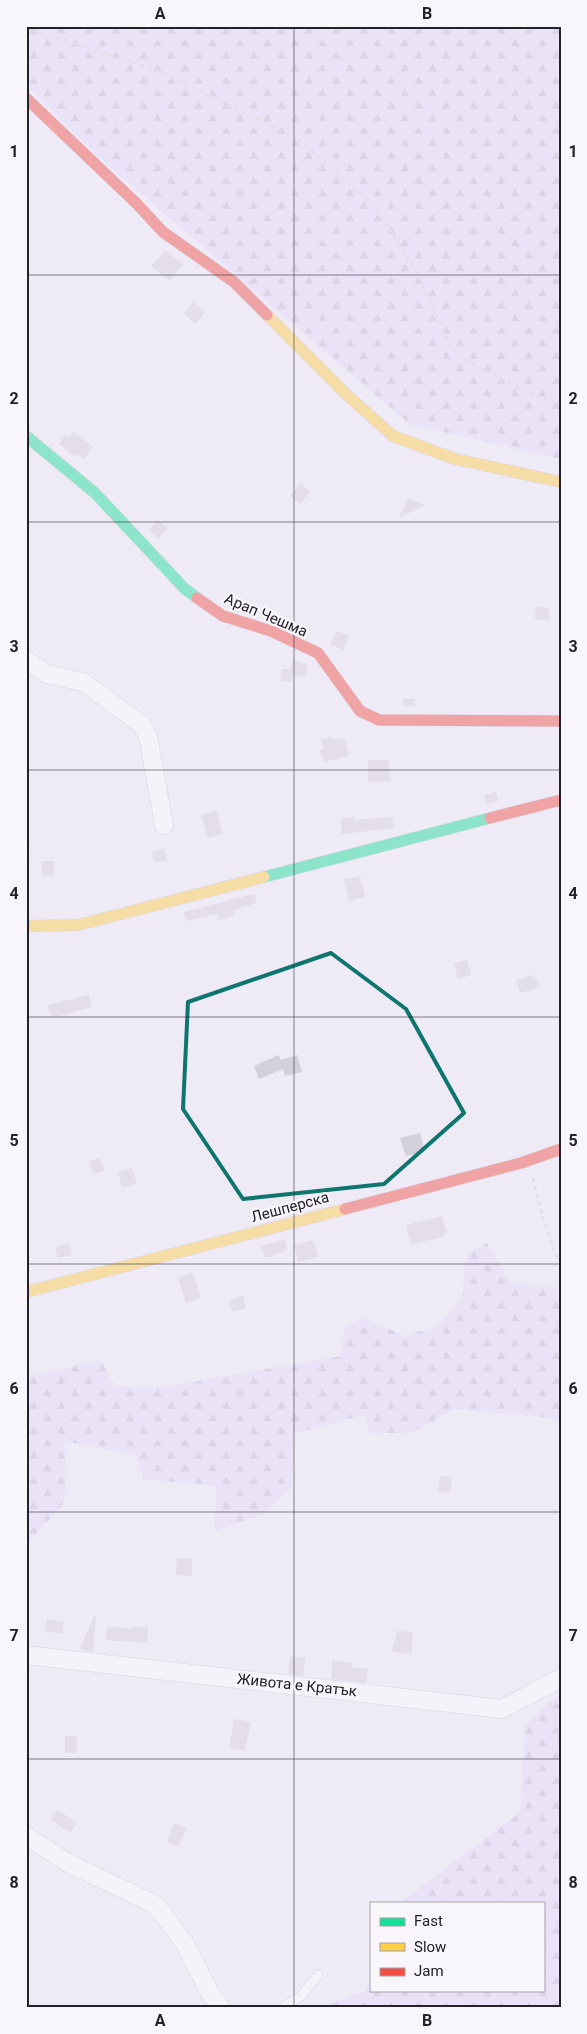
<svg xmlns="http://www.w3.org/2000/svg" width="587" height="2034" viewBox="0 0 587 2034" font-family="Roboto,sans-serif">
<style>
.forest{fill:url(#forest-firs)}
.building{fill:#d4d0db}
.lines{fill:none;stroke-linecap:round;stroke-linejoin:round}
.lane-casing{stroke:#c0bcc7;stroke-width:10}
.street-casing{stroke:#c0bcc7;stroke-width:19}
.fast-casing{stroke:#c0bcc7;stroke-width:12}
.slow-casing{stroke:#c0bcc7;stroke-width:12}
.jam-casing{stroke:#c0bcc7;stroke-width:12}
.path{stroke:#d4d3d7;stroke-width:2.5;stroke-dasharray:4 4;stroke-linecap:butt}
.lane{stroke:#fcfcfe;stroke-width:9}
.street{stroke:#fcfcfe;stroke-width:18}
.fast{stroke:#16e098;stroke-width:11}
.slow{stroke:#ffcf43;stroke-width:11}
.jam{stroke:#f24e42;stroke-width:11}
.marked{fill:none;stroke:#0f766e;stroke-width:4;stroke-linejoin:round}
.grid{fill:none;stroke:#25212b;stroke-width:1;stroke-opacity:0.55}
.labels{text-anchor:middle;stroke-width:4.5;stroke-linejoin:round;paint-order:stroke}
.street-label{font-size:15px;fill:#25212b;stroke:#f8f6fb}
.neatline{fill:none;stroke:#25212b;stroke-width:2}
.grid-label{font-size:16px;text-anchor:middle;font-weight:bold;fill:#25212b}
</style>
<defs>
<pattern id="forest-firs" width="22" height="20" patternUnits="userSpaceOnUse" patternTransform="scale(1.25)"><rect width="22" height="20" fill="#e4d9f7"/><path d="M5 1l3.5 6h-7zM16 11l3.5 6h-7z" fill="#c3bad4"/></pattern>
</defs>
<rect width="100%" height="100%" fill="#eeeaf6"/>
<path class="forest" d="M26,26H561V459L409,424L94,153L26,84Z
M487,1243L510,1282L561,1288V1423L549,1418L454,1409L412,1433H370L364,1415L293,1434L292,1487L263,1514L215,1531L216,1486L143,1479L136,1456L65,1441V1501L26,1546V1377L101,1360L114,1385L151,1389L341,1356L345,1326L364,1317L404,1336L437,1326L462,1298L466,1254Z
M561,1693V2008H317L366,1991L371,1979V1990H543V1903H400L520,1812L525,1724Z"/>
<path class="building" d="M165,251L184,264L169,281L151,266Z
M193,302L205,312L196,324L184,314Z
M73,432L93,447L84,459L77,454L75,456L71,454L59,444L65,435L69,438Z
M300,483L310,492L300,504L290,496Z
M408,498L425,505L399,518Z
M157,520L168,528L158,539L149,530Z
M536,607L549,608V620L535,619Z
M337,631L349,636L343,650L330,644Z
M293,660L307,664L306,677L293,676L292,682L281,681L282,669H289Z
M403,699H415V706H403Z
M332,737L333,740L345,738L349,756L324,762L320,750H324L321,740Z
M368,760H389L390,781L368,782Z
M496,792L498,801L486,804L484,795Z
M216,810L223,834L208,838L201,815Z
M354,817V820L393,817L394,828L342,834L341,818Z
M164,849L167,860L155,863L152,852Z
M41,861H54V875L42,876Z
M360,876L365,897L349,901L344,879Z
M254,894L257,903L233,910L235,915L219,920L218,914L186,921L184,912Z
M467,960L471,975L458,979L454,963Z
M533,975L541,987L520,993L516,980Z
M89,995L92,1007L51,1018L48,1005Z
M278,1055L281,1060L297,1055L302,1072L285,1076L283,1069L259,1079L254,1066Z
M420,1133L425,1152L406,1156L400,1138Z
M101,1158L104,1171L93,1174L89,1161Z
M132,1168L137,1184L122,1188L118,1172Z
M442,1216L447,1233L444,1234L445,1237L411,1244L406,1225Z
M285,1239L287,1250L266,1258L261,1246Z
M313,1240L318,1257L298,1262L294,1245Z
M69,1243L72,1255L58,1258L55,1247Z
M193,1273L201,1298L186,1303L178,1278Z
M243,1295L246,1308L233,1312L229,1300Z
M440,1476L452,1477L450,1493L438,1492Z
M177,1558H192V1576L176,1575Z
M94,1616H96L93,1652L84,1651L80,1648Z
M47,1619L64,1622L62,1634L45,1631Z
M133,1626L148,1628L147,1643L106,1640L107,1627L133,1628Z
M397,1631L413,1632L411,1654L392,1652Z
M290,1656L305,1658L303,1676L288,1674Z
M332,1660L352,1663L351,1667L368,1669L366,1683L331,1679Z
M234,1719L251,1722L245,1751L229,1748Z
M65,1736H77V1753H65Z
M58,1810L77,1823L70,1833L51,1820Z
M174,1823L187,1828L179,1847L167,1842Z"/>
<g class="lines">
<g class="lane-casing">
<path id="lane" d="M26,851L27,852
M282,2008L301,1996L318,1975"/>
</g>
<g class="street-casing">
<path id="street" d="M26,660L47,674L83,682L141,724L148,736L164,825
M26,1655L502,1709L561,1678
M26,1836L70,1864L156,1905L184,1942L210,1993L221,2008"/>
</g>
<g class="fast-casing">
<path id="fast" d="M26,436L95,493L185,589L197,598
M264,877L490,818"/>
</g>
<g class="slow-casing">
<path id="slow" d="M267,315L346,394L393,436L455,459L561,482
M26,926L78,925L264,877
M26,1292L345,1209"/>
</g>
<g class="jam-casing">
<path id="jam" d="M26,98L136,203L163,232L234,282L267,315
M197,598L223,616L271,631L318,653L360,711L379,720L561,721
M490,818L561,800
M345,1209L521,1163L561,1149"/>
</g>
<path class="path" d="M26,28L153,69L297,138L378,211L418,275L451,347L473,365L561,407
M533,1178L542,1215L557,1258L561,1261
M549,1702L555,1717L561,1757"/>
<use href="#lane" class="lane"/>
<use href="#street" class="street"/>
<use href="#fast" class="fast"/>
<use href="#slow" class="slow"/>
<use href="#jam" class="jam"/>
</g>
<path d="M0 0H587V2034H0ZM331,953L406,1009L464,1113L384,1184L243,1199L183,1109L188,1002Z" fill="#eeeaf6" fill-opacity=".55" fill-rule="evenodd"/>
<path class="marked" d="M331,953L406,1009L464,1113L384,1184L243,1199L183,1109L188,1002Z"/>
<path class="grid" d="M294,26V2008M26,275H561M26,522H561M26,770H561M26,1017H561M26,1264H561M26,1512H561M26,1759H561"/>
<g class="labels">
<g class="street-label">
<text transform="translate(266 615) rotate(23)" y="5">Арап Чешма</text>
<text transform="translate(290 1207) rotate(-15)" y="5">Лешперска</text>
<text transform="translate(297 1685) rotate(6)" y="5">Живота е Кратък</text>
</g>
</g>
<rect width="587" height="2034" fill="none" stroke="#f8f6fb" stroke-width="55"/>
<rect x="370" y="1902" width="175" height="90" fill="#f8f6fb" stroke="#a4a1a8"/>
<rect x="380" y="1918" width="25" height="8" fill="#16e098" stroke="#a4a1a8"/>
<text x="414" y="1926" font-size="15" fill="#25212b">Fast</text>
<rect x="380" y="1943" width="25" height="8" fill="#ffcf43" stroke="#a4a1a8"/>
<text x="414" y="1952" font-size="15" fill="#25212b">Slow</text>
<rect x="380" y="1968" width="25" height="8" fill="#f24e42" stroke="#a4a1a8"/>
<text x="414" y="1976" font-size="15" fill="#25212b">Jam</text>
<rect x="28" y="28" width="532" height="1978" class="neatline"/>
<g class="grid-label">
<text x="160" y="19">A</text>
<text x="427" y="19">B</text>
<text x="14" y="157">1</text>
<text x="573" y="157">1</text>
<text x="14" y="404">2</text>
<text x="573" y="404">2</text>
<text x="14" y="652">3</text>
<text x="573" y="652">3</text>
<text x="14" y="899">4</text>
<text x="573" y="899">4</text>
<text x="14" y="1146">5</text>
<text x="573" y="1146">5</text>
<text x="14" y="1394">6</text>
<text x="573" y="1394">6</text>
<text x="14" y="1641">7</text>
<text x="573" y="1641">7</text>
<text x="14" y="1888">8</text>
<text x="573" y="1888">8</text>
<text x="160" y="2026">A</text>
<text x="427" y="2026">B</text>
</g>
</svg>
